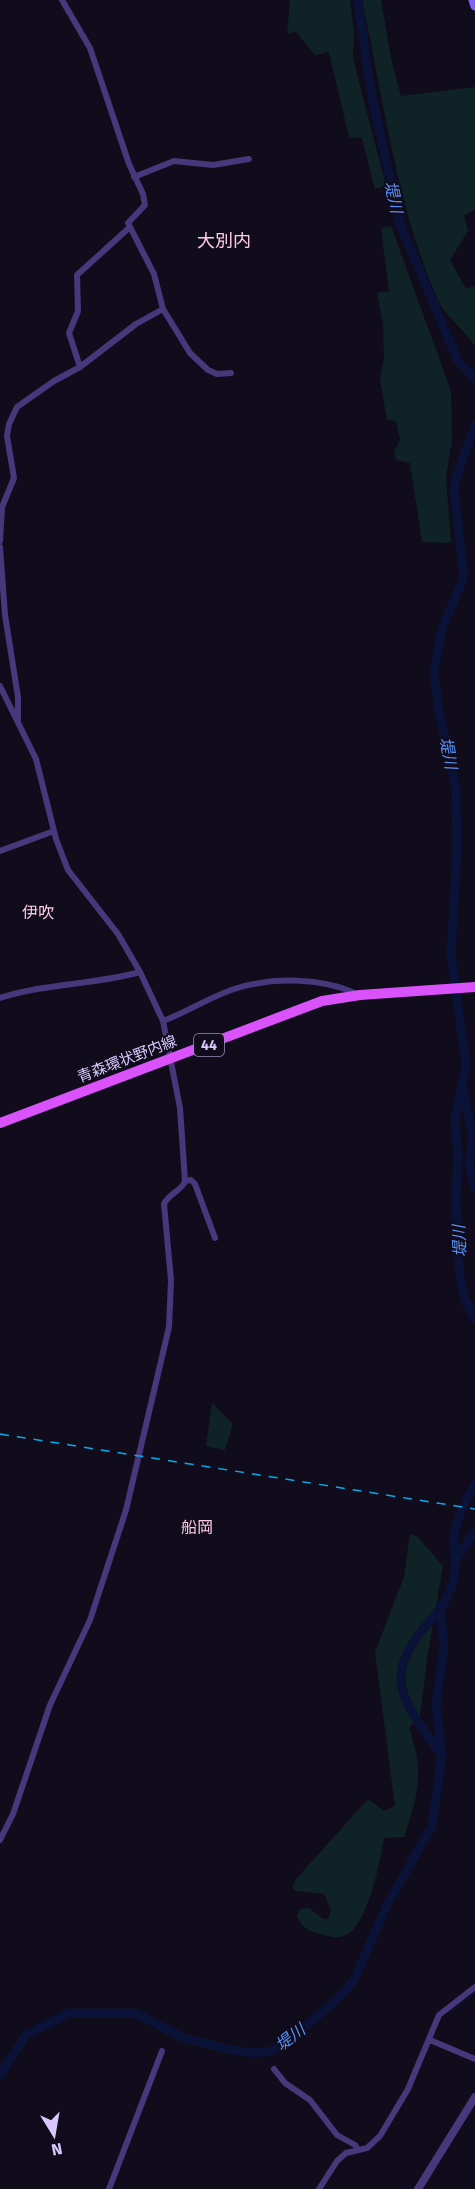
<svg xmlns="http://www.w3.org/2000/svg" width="475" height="2189" viewBox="0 0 475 2189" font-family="'Fira Sans','Noto Sans JP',sans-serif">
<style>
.green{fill:#0f2226}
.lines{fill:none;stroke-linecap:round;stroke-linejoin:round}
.stream{stroke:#0a1237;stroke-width:1.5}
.river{stroke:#0a1237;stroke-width:9}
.minor{stroke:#46387a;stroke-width:6}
.tertiary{stroke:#46387a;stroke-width:8}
.secondary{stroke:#8162fb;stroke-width:9}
.primary{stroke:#da52fa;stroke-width:10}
.rail{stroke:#06abeb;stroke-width:1.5;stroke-dasharray:9 8;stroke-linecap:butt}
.labels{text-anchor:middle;stroke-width:4.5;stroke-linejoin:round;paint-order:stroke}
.shield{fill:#110c1c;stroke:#9c90ba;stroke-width:1.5}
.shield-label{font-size:14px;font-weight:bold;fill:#d8c8fd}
.street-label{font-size:15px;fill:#d8c8fd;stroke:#110c1c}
.water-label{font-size:16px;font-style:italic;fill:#5993fa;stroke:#110c1c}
.neighbourhood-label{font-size:16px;fill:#fecae1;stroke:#110c1c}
.quarter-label{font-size:18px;fill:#fecae1;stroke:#110c1c}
</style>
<rect width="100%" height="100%" fill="#110c1c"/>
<path class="green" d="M290,0H350L354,33L353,59L386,186L375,189L362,138L349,137L329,52L315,55L296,32L287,34Z
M362,0H381L392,63L401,96L475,87V210L464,215L468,231L450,260L466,289L475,286V347C466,330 446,318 438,300C396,205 384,100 362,0Z
M391,226L451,391L452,440L446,477L451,543L422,542L410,463L396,460L394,452L400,440L396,421L387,420L380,379L384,358L383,325L377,293L389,291L381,228Z
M212,1403L233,1424L225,1450L206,1446Z
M410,1534L417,1536L443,1566L428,1653L420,1716L409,1728C425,1774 418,1794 404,1837L384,1838C380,1861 368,1927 344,1936C337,1939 328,1936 321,1934C309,1932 301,1927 297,1916L300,1909L309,1908L323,1919H328L331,1910L324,1894L296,1891L292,1887L297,1878L368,1799L384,1811L395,1806L375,1652L404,1577Z"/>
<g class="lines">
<path class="stream" d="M452,2011L475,1992"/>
<path class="river" d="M358,0L370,87L400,224L458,361L475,379
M475,425L456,478L454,489L464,577L442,628L434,672L439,712L456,788L457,850L451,955L466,1064L455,1119L458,1155L456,1204L460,1276L464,1297L475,1319
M463,1089L473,1138L469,1163L475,1188
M456,1560L475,1531
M440,1753C407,1705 380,1681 424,1628C437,1614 448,1600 453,1582C457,1568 454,1554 454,1540C454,1523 466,1499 475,1485
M0,2075L26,2035L69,2013H135L184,2038L232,2050L256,2053L271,2051L287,2043L338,1998L354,1980L387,1905L432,1826L442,1755L436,1705L444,1645L440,1610"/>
<path class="minor" d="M62,0L90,48L129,164L143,194L145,205L128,223L154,274L163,309L190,353L208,370L217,374L231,373
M134,177L174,161L213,165L249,159
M80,367L69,333L78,311L77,275L130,227
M0,541L2,507L14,478L7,436L9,424L17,407L54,381L80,367L136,324L163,309
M0,547L5,615L18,697V720
M0,686L36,759L56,839L68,870L118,934L140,972L163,1021L180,1108L185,1181C182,1191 169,1193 164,1204L171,1280L169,1327L126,1510L90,1620L50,1705L13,1814L0,1840
M0,851L54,831
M0,998C46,983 94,985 140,972
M163,1021C187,1012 210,997 234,989C272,977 321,977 357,994
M185,1181L191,1180L195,1184L215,1238
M430,2040L475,2059
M274,2069L285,2083L310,2100L337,2135L355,2145L358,2150
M109,2189L162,2051
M319,2189L337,2161L346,2153L367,2148L380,2136L408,2089L439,2015L475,1987"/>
<path class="tertiary" d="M418,2189L475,2097"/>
<path class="secondary" d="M473,0L475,6"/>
<path class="primary" d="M0,1123L322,1001L360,995L475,987"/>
<path class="rail" d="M0,1434L475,1509"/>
</g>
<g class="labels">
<rect class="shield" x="194" y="1034" width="30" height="22" rx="4.5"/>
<g class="shield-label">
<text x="209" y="1050">44</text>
</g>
<g class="street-label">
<text transform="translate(127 1059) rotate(-21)" y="5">青森環状野内線</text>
</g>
<g class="water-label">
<text transform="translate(394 197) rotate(78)" y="6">堤川</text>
<text transform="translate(449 753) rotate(79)" y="6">堤川</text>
<text transform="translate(459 1241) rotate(-93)" y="6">堤川</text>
<text transform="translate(290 2037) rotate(-38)" y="6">堤川</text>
</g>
<g class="neighbourhood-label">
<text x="38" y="918">伊吹</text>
<text x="197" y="1533">船岡</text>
</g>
<g class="quarter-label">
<text x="224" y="247">大別内</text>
</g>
</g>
<g transform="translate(54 2135) rotate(169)" stroke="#110c1c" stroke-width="4.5" paint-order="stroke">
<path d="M0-4.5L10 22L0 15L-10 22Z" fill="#d8c8fd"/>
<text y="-9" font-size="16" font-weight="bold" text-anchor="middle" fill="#d8c8fd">N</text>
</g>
</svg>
